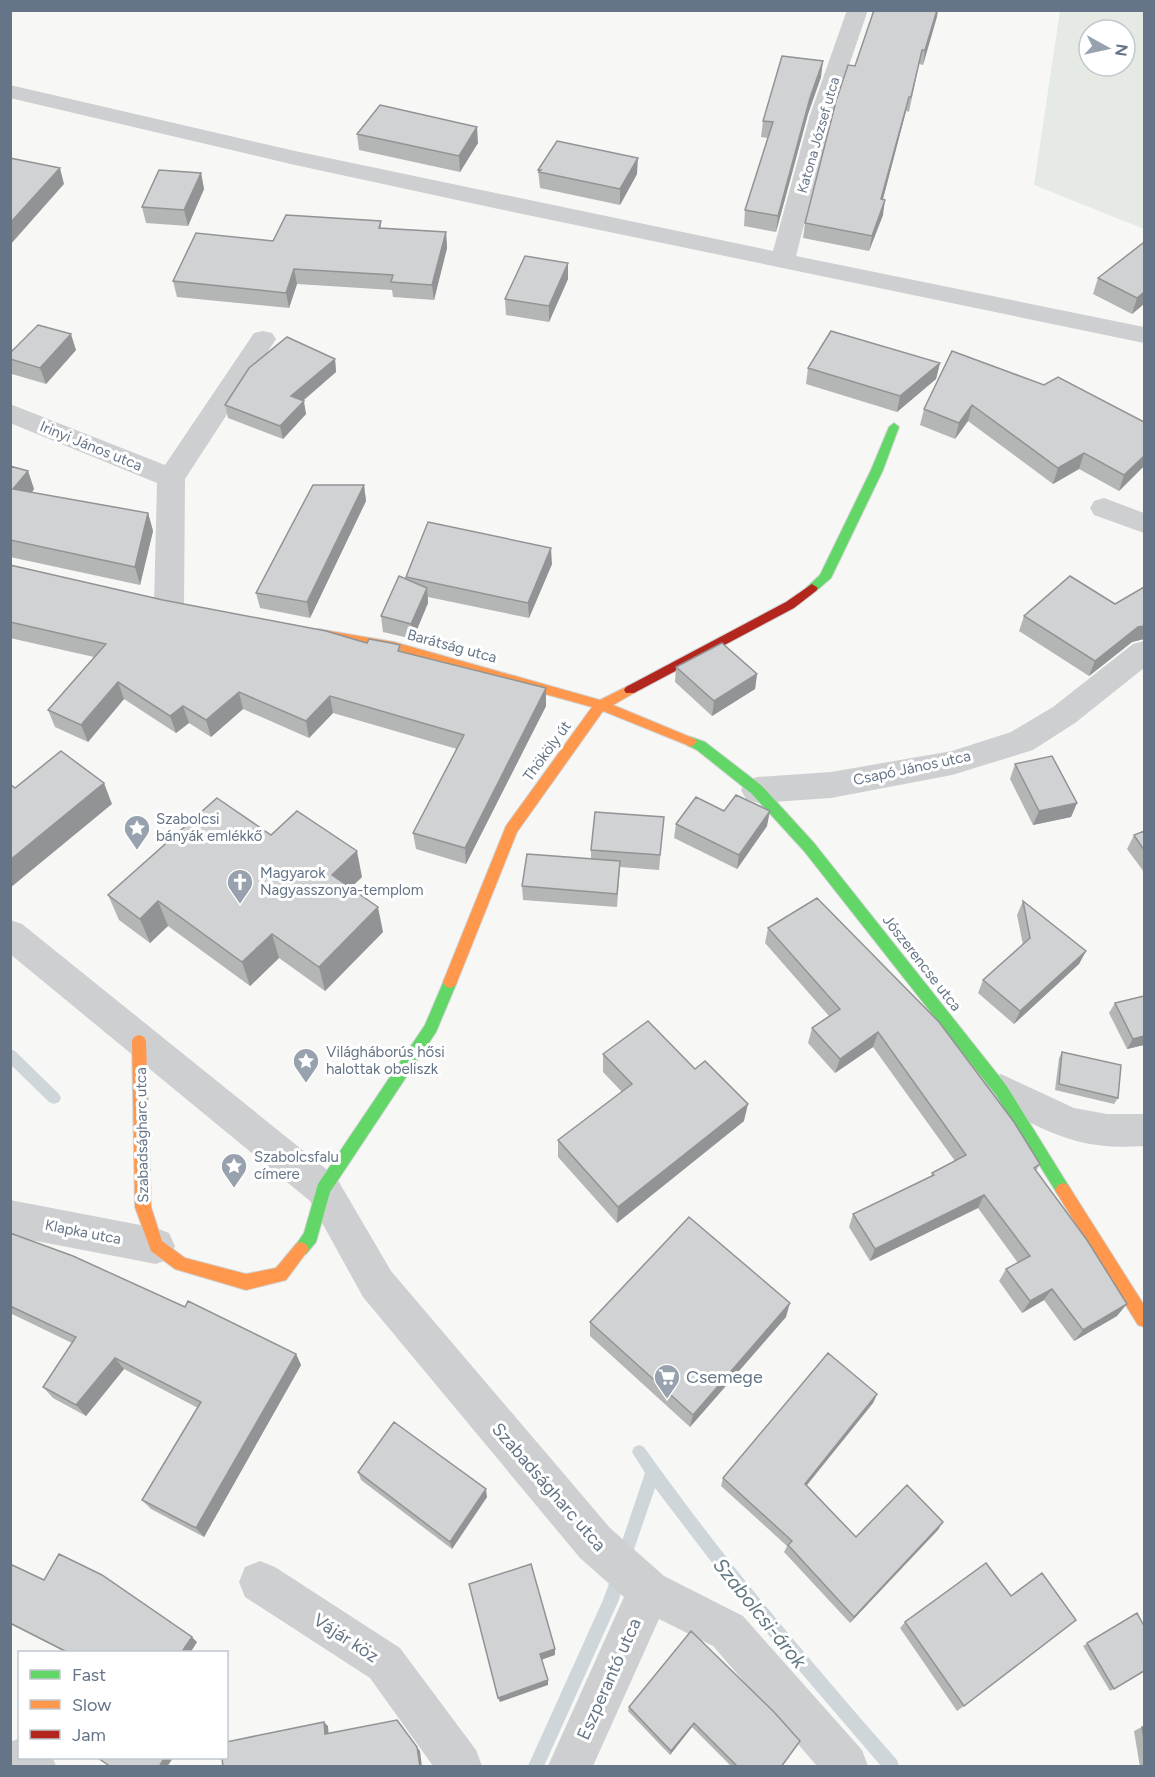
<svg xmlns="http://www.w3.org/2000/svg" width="1155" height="1777" viewBox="0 0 1155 1777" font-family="Figtree,sans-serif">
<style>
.green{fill:#e6eae4;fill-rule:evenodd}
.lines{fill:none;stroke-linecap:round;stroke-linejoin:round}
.stream{fill:#ced6d9;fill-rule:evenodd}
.fast-casing{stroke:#d2d4d5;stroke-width:2}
.slow-casing{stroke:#d2d4d5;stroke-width:2}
.jam-casing{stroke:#d2d4d5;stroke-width:2}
.street{fill:#cecfd1;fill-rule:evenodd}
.fast{fill:#63d668;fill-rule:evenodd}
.slow{fill:#ff974d;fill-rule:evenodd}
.jam{fill:#b3261e;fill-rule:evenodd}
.wall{fill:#b4b5b5}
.shaded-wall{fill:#929394}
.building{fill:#d1d2d3;stroke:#929394;stroke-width:1.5}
.labels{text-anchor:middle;stroke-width:6;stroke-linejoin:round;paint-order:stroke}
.far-street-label{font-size:14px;fill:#657587;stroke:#fff}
.street-label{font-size:15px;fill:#657587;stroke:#fff}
.poi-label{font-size:15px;fill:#657587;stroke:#fff;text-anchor:start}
.near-poi-label{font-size:18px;fill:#657587;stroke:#fff;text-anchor:start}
.near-street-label{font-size:18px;fill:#657587;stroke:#fff}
.near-water-label{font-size:20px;font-style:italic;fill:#617783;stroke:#fff}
</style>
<rect width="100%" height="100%" fill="#f7f7f6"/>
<path class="green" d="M1060,11H1144V229L1034,185ZM1089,30H1125V66H1089Z"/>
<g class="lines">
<path class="stream" d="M10,1049L15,1051L59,1094L61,1098L59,1102L54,1104L49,1102L10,1064Z
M639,1445L644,1447C722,1557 808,1659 897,1760L899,1766H881L755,1619L655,1488L629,1564L624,1567L619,1564L616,1559L645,1473L632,1452L634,1447Z
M619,1567L624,1570L627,1575L618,1602L544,1766H528L603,1600L614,1570Z"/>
<g class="fast-casing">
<path id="fast" d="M894,423L899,427L883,470L831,578L816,591H808L806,588L820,575L871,470L889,427Z
M691,737L705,742L762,786L814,843L1006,1085L1068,1185L1071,1190L1068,1195L1063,1197L1058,1195L996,1095L804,851L752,794L697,750L687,745L685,742L687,739Z
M450,976L455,978L457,982L436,1032L330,1192L316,1242L306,1254L301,1256L296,1254L293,1249L304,1233L318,1184L425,1025L445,978Z"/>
</g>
<g class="slow-casing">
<path id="slow" d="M318,629L394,642L600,700L630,685L634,687L636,690L634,693L613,705L695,739L697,742L691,747L687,745L603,711L517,832L457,982L455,986L450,988L445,986L443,982L506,826L592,707L394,652L314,636L312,633L314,630Z
M139,1035L144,1037L146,1041L151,1207L162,1241L185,1258L246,1274L276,1268L296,1244L301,1242L306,1244L309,1249L286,1280L246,1290L175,1269L151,1251L135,1207L132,1041L134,1037Z
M1063,1183L1068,1185L1144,1305V1327L1138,1325L1058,1195L1055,1190L1058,1185Z"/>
</g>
<g class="jam-casing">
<path id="jam" d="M812,584L818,588L816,591L794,608L634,693H626L624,690L626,687L786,602Z"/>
</g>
<path class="street" d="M847,10H868L832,115L796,256L1144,327V343L494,208L295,165L10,98V85L295,151L773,251L810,115Z
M263,331L272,333L276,339L185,479L184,604L179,612L169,615L159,612L154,604L157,483L10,423V404L165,465L254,333Z
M1104,498L1144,513V533L1094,515L1090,508L1094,501Z
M1144,641V668L1075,723L1033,750L952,775L831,798L757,803L746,799L741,790L746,781L757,777L831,772L952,751L1011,732L1053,707L1133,644Z
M10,920L22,924L336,1177L391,1271L610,1528L664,1576L743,1616L862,1750L868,1766H817L713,1646L659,1619L593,1766H548L624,1597L580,1558L363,1297L310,1201L10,954Z
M1001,1074L1074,1108L1107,1114H1144V1146C1076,1151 1047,1131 988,1101L983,1090L988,1079Z
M10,1200L156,1228L169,1233L175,1246L169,1259L156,1264L10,1236Z
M260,1561L275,1567L400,1648L476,1750L482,1766H433L370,1678L245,1597L239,1582L245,1567Z
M20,1738V1758H53L56,1766H10V1742Z"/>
<use href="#fast" class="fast"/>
<use href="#slow" class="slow"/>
<use href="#jam" class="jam"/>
</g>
<path class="wall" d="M874,10H938L923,65L919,64L909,112L906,111L883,199V215L869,251L803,238L805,223Z
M821,77L808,114L776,232L744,226L745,210L768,138L761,137L763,121Z
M357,134L478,143L460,172L359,150Z
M538,170L637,174L620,205L540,188Z
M201,173L204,189L188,226L146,223L142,207Z
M381,221V228L446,232L447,248L434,300L393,297L392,290L297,284L289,308L177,297L173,281L273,241Z
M1144,243V304L1132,314L1093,294L1098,278Z
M568,279L549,322L506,315L505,299Z
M76,350L46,384L12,374L10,370V353Z
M335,359L336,372L303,401L306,414L283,439L228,418L225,405Z
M940,363L936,379L897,412L806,384L808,368Z
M1044,385L1144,422V466L1119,491L1079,469L1053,484L968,421L955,439L920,425L924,409Z
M10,466L28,471L34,489L32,493L148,513L153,531L140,585L10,557Z
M364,485L366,501L310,618L260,608L256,593Z
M552,564L529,618L428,597V603L413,639L383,632L381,616L406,578V577Z
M10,565L163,600L367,643L400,645L401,652L546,688V706L466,864L416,849L413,833L457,749L333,713L309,738L243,709L211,737L189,723L176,733L124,699L88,742L55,727L48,710L94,657L10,638Z
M1144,587V639L1132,642L1089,676L1019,631L1024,616L1115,604Z
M676,667L757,674L755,689L712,716L675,682Z
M1015,764L1077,803L1071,817L1033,825L1010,779Z
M724,811L767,826L737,869L674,838L676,824Z
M664,817L659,870L620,867L617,907L523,900L522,886L591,859V850Z
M1144,831V872L1127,849L1134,835Z
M271,835L362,877L350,888L383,932L325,991L279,958L250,986L168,926L150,943L119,920L108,895Z
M1023,901L1086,951L1079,964L1014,1024L978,993L983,980L1023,945L1017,915Z
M768,928L1040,1164L1036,1171L1117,1316L1074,1341L1044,1300L1022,1313L999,1281L1006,1269L1018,1263L978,1208L870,1261L849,1227L853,1214L931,1176L932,1173L955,1161L873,1047L835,1073L808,1043L812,1028L829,1016L765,943Z
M1115,1003L1144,1045L1127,1049L1109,1013Z
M1062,1052L1118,1098L1114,1104L1055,1090L1059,1058Z
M603,1054L695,1069L744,1121L617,1223L558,1157V1140L622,1092L603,1072Z
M10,1233L296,1354L301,1365L204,1537L151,1509L142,1500L198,1408L124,1369L86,1416L53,1398L43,1387L72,1343L10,1313Z
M786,1317L690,1427L590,1336V1322Z
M877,1394L873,1403L807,1485L856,1537L943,1522L850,1623L784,1552L787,1546L721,1486L723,1478Z
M358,1472L487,1497L452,1549L361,1480Z
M10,1564L44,1580L197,1642L190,1653H67L10,1624Z
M1137,1613L1144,1671L1110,1691L1083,1646Z
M905,1622L964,1706L957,1711L900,1628Z
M691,1631L781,1767H732L692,1727L670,1755L628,1711L629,1707Z
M1142,1727H1144V1767H1140L1134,1731Z"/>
<path class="shaded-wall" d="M937,10H938L937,17L923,65L925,50Z
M823,61L821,77L808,114L776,232L778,216L810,98Z
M909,97L906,111L879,214L881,199Z
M477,127L478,143L460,172L459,156Z
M638,158L637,174L620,205V189Z
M60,168L64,184L10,245V223Z
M201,173L204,189L188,226L184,210Z
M885,200L883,215L869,251L872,236Z
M446,232L447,248L434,300L432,285Z
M568,263V279L549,322V306Z
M294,269L297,284L289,308L286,293Z
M1144,292V304L1132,314L1137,298Z
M71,334L76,350L46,384L40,368Z
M335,359L336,372L293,409L291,396Z
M940,363L936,379L897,412L900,396Z
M304,401L306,414L283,439L280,426Z
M972,405L968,421L955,439L959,423Z
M1084,453L1079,469L1053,484L1058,468Z
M1144,456V466L1119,491L1124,475Z
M28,471L34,489L19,507L13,489Z
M364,485L366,501L310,618L307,602Z
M148,513L153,531L140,585L135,567Z
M551,548L552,564L529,618L528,603Z
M427,588L428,603L413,639L411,624Z
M1144,626V639L1132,642L1089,676L1095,661L1138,627Z
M757,674L755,689L712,716L714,701Z
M118,682L124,699L88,742L81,725Z
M546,688V706L466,864L465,848Z
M239,692L243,709L211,737L206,720Z
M330,696L333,713L309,738L306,721Z
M183,706L189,723L176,733L170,716Z
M104,783L112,804L10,888V860Z
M1077,803L1071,817L1033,825L1039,811Z
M770,811L767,826L737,869L739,855Z
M357,851L362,877L337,901L332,875Z
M158,901L168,926L150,943L140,919Z
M378,907L383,932L325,991L319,967Z
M272,934L279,958L250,986L242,962Z
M1086,951L1079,964L1014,1024L1020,1011Z
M878,1032L873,1047L835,1073L840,1059Z
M1144,1036V1045L1127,1049L1133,1039Z
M748,1104L744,1121L617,1223L618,1207Z
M984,1195L978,1208L870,1261L875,1249Z
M1052,1289L1044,1300L1022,1313L1030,1301Z
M790,1303L786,1317L690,1427L693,1415Z
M1127,1304L1117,1316L1074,1341L1083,1330Z
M296,1354L301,1365L204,1537L196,1528Z
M115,1358L124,1369L86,1416L76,1405Z
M877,1394L873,1403L802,1491L805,1484Z
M486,1489L487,1497L452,1549L450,1542Z
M943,1522L938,1530L850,1623L854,1617Z
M192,1637L197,1642L190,1653H181Z
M555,1649V1655L541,1660L540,1654Z
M548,1680V1685L500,1702L498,1698Z
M324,1722L328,1726L329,1738L325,1734Z
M694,1723L692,1727L670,1755L671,1751Z
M417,1747L420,1751L422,1767H420Z
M164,1758H173L167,1767H159Z"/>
<path class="building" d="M874,10H937L925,50H922L911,97H909L881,199L885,200L872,236L805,223L836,101L848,65L855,66Z
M782,56L823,61L810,98L778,216L745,210L773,122L763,121Z
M380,105L477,127L459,156L357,134Z
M557,141L638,158L620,189L539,172L541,170H538Z
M10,158L60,168L10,223Z
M159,170L201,173L184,210L142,207Z
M286,215L381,221L379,228L446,232L432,285L391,282L393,275L294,269L286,293L173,281L196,233L273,241Z
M1143,243H1144V292L1137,298L1098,278Z
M525,256L568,263L549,306L505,299Z
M38,325L71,334L40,368L10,359V353Z
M831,331L940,363L900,396L808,368Z
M287,337L335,359L291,396L304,401L280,426L225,405L249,368Z
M952,351L1044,385L1058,377L1144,422V456L1124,475L1084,453L1058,468L972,405L959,423L924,409Z
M10,466L28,471L13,489L148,513L135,567L10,540Z
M313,485H364L307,602L256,593Z
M428,522L551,548L528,603L406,577Z
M10,565L163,600L326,631L367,643L369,639L391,643L400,645L398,651L546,688L465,848L413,833L464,735L330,696L306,721L239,692L206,720L183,706L170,716L118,682L81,725L48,710L106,644L10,622Z
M399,576L427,588L411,624L381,616Z
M1070,576L1115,604L1144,587V626L1138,627L1095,661L1024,616Z
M722,643L757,674L714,701L676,667Z
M61,751L104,783L10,860V784L15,788Z
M1052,756L1077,803L1039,811L1015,764Z
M736,795L770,811L739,855L676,824L696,797L724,811Z
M217,798L271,835L297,811L357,851L332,875L378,907L319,967L272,934L242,962L158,901L140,919L108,895Z
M595,812L664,817L660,855L591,850Z
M1144,831V850L1134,835Z
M527,854L620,861L617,894L522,886Z
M817,898L939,1022L1014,1122L1040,1164L1034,1168L1087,1240L1127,1304L1083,1330L1052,1289L1030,1301L1006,1269L1030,1256L984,1195L875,1249L853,1214L934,1175L932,1173L966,1155L878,1032L840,1059L812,1028L840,1009L768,928Z
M1023,901L1086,951L1020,1011L983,980L1030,938Z
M1144,996V1036L1133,1039L1115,1003Z
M648,1021L695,1069L705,1061L748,1104L618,1207L558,1140L632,1084L603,1054Z
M1062,1052L1121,1065L1118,1098L1059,1084Z
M689,1217L790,1303L693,1415L590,1322Z
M10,1233L73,1256L185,1307L188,1301L296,1354L196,1528L142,1500L201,1402L115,1358L76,1405L43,1387L76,1337L10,1306Z
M828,1353L877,1394L805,1484L856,1537L907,1485L943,1522L854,1617L788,1545L792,1541L723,1478Z
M394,1422L486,1489L450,1542L358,1472Z
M59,1554L102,1575L192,1637L181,1653H69L10,1623V1564L44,1580Z
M986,1563L1011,1596L1042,1573L1076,1620L964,1706L905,1622Z
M531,1564L555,1649L540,1654L548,1680L498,1698L469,1584Z
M1137,1613L1144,1626V1671L1114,1689L1087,1643Z
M691,1631L774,1712L800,1741L781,1767H738L694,1723L671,1751L629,1707Z
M397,1720L417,1747L420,1767H223L222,1758H226V1742L324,1722L325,1734Z
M1142,1727H1144V1739Z
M98,1758H164L159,1767H111Z"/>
<defs>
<g id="sight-pin" transform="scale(1.35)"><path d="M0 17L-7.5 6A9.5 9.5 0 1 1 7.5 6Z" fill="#98a2ae" stroke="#fff"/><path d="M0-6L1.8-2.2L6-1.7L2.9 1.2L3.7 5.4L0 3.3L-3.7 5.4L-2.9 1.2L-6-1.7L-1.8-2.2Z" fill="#fff"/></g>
<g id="church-pin" transform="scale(1.35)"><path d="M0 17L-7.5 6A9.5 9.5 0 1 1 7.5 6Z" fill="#98a2ae" stroke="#fff"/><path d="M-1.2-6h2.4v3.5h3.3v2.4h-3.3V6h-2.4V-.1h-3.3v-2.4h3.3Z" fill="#fff"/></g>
<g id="supermarket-pin" transform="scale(1.35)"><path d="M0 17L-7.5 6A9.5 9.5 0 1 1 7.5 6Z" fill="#98a2ae" stroke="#fff"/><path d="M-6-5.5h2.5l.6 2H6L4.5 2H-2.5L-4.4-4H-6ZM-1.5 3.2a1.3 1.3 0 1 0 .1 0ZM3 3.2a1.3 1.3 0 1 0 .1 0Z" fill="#fff"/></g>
</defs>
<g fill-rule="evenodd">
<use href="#sight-pin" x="137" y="828"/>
<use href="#church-pin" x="240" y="882"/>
<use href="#sight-pin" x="306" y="1061"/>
<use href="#sight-pin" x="234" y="1166"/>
<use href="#supermarket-pin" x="667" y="1377"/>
</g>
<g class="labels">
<g class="far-street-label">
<text transform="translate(818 135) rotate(-74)" y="5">Katona József utca</text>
</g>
<g class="street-label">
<text transform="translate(91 446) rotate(22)" y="5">Irinyi János utca</text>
<text transform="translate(452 646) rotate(15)" y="5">Barátság utca</text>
<text transform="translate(547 751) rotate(-54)" y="5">Thököly út</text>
<text transform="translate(912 768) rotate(-12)" y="5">Csapó János utca</text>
<text transform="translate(922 963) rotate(52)" y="5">Jószerencse utca</text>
<text transform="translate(142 1135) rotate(-91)" y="5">Szabadságharc utca</text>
<text transform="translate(83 1232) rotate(11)" y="5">Klapka utca</text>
</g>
<g class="poi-label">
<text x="156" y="824">Szabolcsi<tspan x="156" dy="17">bányák emlékkő</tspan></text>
<text x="260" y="878">Magyarok<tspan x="260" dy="17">Nagyasszonya-templom</tspan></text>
<text x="326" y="1057">Világháborús hősi<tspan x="326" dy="17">halottak obeliszk</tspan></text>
<text x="254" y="1162">Szabolcsfalu<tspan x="254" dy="17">címere</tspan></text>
</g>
<g class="near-poi-label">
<text x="686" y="1383">Csemege</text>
</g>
<g class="near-street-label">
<text transform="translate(549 1487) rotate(49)" y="6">Szabadságharc utca</text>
<text transform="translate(346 1638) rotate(33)" y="6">Vájár köz</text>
<text transform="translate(609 1679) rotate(-66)" y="6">Eszperantó utca</text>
</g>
<g class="near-water-label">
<text transform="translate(760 1613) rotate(51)" y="7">Szabolcsi-árok</text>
</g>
</g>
<rect width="1155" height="1777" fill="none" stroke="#657587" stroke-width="24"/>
<rect x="18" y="1651" width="210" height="108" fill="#ffffff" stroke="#c1c8cf" stroke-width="1.5"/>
<rect x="30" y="1670" width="30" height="9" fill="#63d668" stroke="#c1c8cf" stroke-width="1.5"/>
<text x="72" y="1681" font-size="18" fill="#657587">Fast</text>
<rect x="30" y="1700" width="30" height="9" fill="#ff974d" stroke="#c1c8cf" stroke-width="1.5"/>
<text x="72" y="1711" font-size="18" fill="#657587">Slow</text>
<rect x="30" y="1730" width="30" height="9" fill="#b3261e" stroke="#c1c8cf" stroke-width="1.5"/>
<text x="72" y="1741" font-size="18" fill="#657587">Jam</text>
<g transform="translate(1107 48) rotate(98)"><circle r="28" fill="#ffffff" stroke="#c1c8cf" stroke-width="1.5"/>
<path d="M0-4.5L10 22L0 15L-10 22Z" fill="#98a2ae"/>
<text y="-9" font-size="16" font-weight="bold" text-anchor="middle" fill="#657587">N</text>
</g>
</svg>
